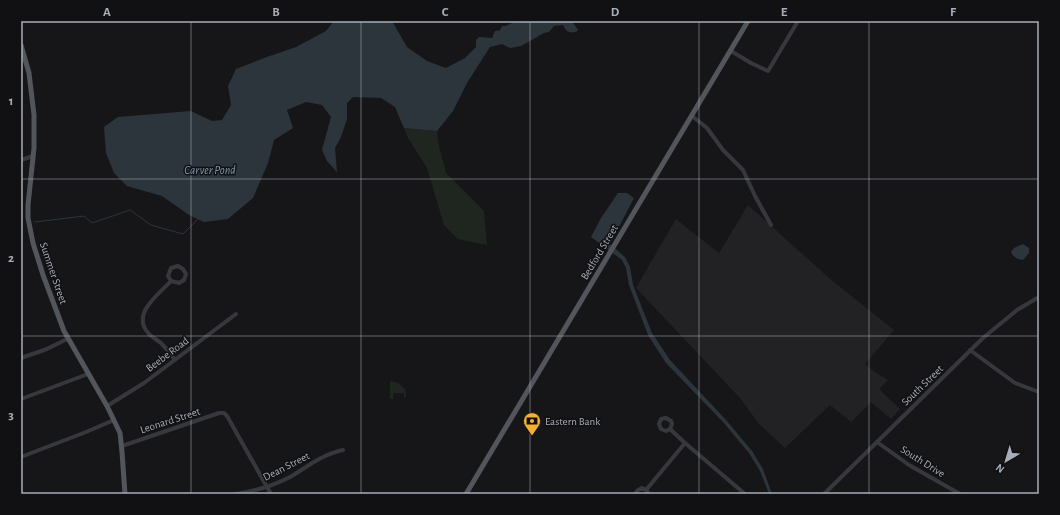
<svg xmlns="http://www.w3.org/2000/svg" width="1060" height="515" font-family="'Alegreya Sans',sans-serif">
	<rect width="100%" height="100%" fill="#161618"/>
	<polygon fill="#222225" points="748,205 829,278 894,330 865,364 875,372 888,380 879,389 900,409 891,419 871,402 851,422 830,405 785,448 759,424 740,398 636,288 676,219 719,253"/>
	<g fill="#1e261f">
		<polygon points="404,128 437,131 438,142 446,173 484,211 487,245 458,239 444,225 427,168 408,138"/>
		<polygon points="390,381 398,383 405,389 406,397 404,397 404,393 394,393 393,397 393,399 390,399"/>
	</g>
	<g fill="#2c353c">
		<path d="M334 21H392L407 47 427 61 446 68 465 58 476 47V40L479 37 492 38 495 31 500 30 502 26H506L516 21H572L578 30 576 32C568 33 567 32 563 25L554 26 549 32 544 33 521 46 510 48 502 44 490 47 467 83 453 111 437 131 404 128 395 107 381 98 353 97 347 103V119L341 137 335 148 337 172 327 161 322 150 331 117 322 105 306 102 287 110 293 128 274 140 268 163 253 198 228 219 204 222 189 215 162 196 127 186 114 173 106 153 104 127 118 117 191 111 212 121 222 120 231 105 228 86 236 69 264 58 296 47 326 31Z"/>
		<polygon points="618,193 627,193 634,198 610,244 625,257 630,267 633,285 652,333 670,360 726,420 752,451 763,469 772,494 769,494 760,471 749,453 723,422 666,363 648,335 629,285 626,268 622,260 591,237 601,218"/>
		<path d="M1023 244 1029 248V253L1023 260C1018 260 1012 256 1011 252L1014 248Z"/>
	</g>
	<g fill="none" stroke-linecap="round" stroke-linejoin="round">
		<polyline stroke="#2c353c" stroke-width="1" points="35,222 84,216 92,223 130,210 151,225 183,234 198,219"/>
		<g stroke="#37383d" stroke-width="4">
			<polyline points="731,51 751,63 768,71 798,21"/>
			<polyline points="692,116 707,128 723,150 743,170 755,196 771,225"/>
			<polyline points="21,160 33,156"/>
			<path d="M171 281 168 276 171 268 178 266 183 269 186 274 184 280 179 283 171 281C159 294 130 314 149 334 152 337 157 340 161 343 166 348 171 354 175 360"/>
			<polyline points="970,350 1015,383 1039,392"/>
			<polyline points="21,358 47,349 67,339"/>
			<polyline points="21,399 88,374"/>
			<polyline points="107,406 144,383 236,314"/>
			<polyline points="670,429 672,424 671,421 666,418 661,419 659,424 661,429 666,431 670,429 685,443"/>
			<polyline points="877,442 909,465 960,494"/>
			<polyline points="122,446 219,413 224,413 227,416 271,494"/>
			<polyline points="21,457 86,432 114,420"/>
			<polyline points="646,490 685,443 745,494"/>
			<path d="M236 494C255 491 273 486 290 477 307 467 323 454 343 450"/>
			<polyline points="635,494 638,490 642,488 646,490 649,494"/>
			<polyline points="824,494 983,338 1017,310 1039,297"/>
		</g>
		<g stroke="#53555c" stroke-width="5">
			<polyline points="21,45 29,73 34,115 34,148 28,205 28,218 33,243 43,275 64,331 107,406 120,433 122,452 125,494"/>
			<polyline points="466,494 748,21"/>
		</g>
	</g>
	<path fill="none" stroke="#a8adb8" stroke-width="1" stroke-opacity="0.55" d="M191 21V494M361 21V494M530 21V494M699 21V494M869 21V494M21 179H1039M21 336H1039"/>
	<defs>
		<g id="bank-pin" transform="scale(0.9)"><path d="M0 17L-7.5 6A9.5 9.5 0 1 1 7.5 6Z" fill="#f2b134" stroke="#111113"/><path d="M-6-4H6V4H-6ZM0-2.3a2.3 2.3 0 1 0 0 4.6a2.3 2.3 0 1 0 0-4.6Z" fill="#111"/></g>
	</defs>
	<g fill-rule="evenodd">
		<use href="#bank-pin" x="532" y="421"/>
	</g>
	<g text-anchor="middle" stroke-width="3" stroke-linejoin="round" paint-order="stroke">
		<g font-size="11" fill="#a8adb8" stroke="#111113">
			<text transform="translate(599 252) rotate(-59)" y="4">Bedford Street</text>
			<text transform="translate(54 273) rotate(71)" y="4">Summer Street</text>
			<text transform="translate(167 354) rotate(-37)" y="4">Beebe Road</text>
			<text transform="translate(922 385) rotate(-44)" y="4">South Street</text>
			<text transform="translate(170 420) rotate(-18)" y="4">Leonard Street</text>
			<text transform="translate(923 461) rotate(32)" y="4">South Drive</text>
			<text transform="translate(286 466) rotate(-27)" y="4">Dean Street</text>
		</g>
		<g font-size="11" fill="#a8adb8" stroke="#111113" text-anchor="start">
			<text x="545" y="425">Eastern Bank</text>
		</g>
		<g font-size="12" font-style="italic" fill="#7f9bb3" stroke="#111113">
			<text x="210" y="174">Carver Pond</text>
		</g>
	</g>
	<rect width="1060" height="515" fill="none" stroke="#111113" stroke-width="44"/>
	<g transform="translate(1006 461) rotate(218)" stroke="#111113" stroke-width="3" paint-order="stroke">
	<path d="M0-3L7 15L0 10L-7 15Z" fill="#a8adb8"/>
	<text y="-6" font-size="11" font-weight="bold" text-anchor="middle" fill="#a8adb8">N</text>
	</g>
	<rect x="22" y="22" width="1016" height="471" fill="none" stroke="#a8adb8" stroke-width="1.5"/>
	<g font-size="13" text-anchor="middle" font-weight="bold" fill="#a8adb8">
		<text x="107" y="16">A</text>
		<text x="276" y="16">B</text>
		<text x="445" y="16">C</text>
		<text x="615" y="16">D</text>
		<text x="784" y="16">E</text>
		<text x="953" y="16">F</text>
		<text x="11" y="105">1</text>
		<text x="11" y="262">2</text>
		<text x="11" y="419">3</text>
	</g>
</svg>
